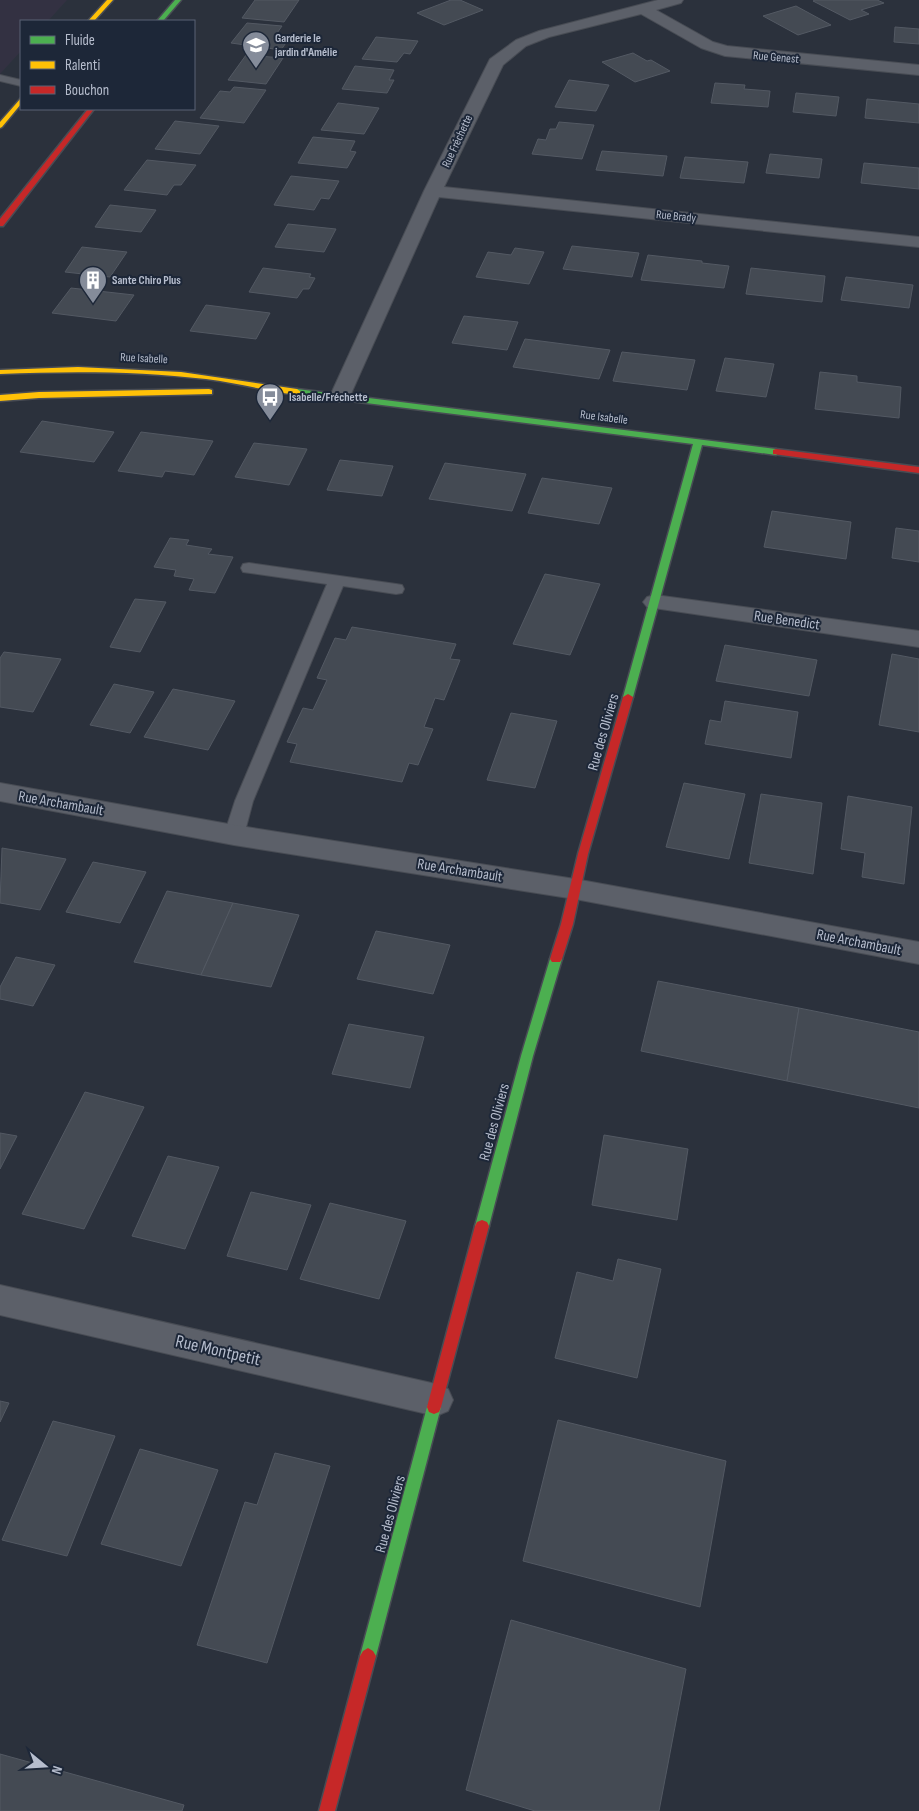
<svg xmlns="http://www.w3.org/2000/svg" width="919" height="1811" font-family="'Sofia Sans Condensed',sans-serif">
	<rect width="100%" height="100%" fill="#2b313c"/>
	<polygon fill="#333142" points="0,0 67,0 48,21 21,21 21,51 0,74"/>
	<g fill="#444a53" stroke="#535963">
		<polygon points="255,0 299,0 284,22 242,18"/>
		<polygon points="451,0 460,0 483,10 444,25 417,13"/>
		<polygon points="815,0 877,0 884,3 861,10 869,14 850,20 813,1"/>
		<polygon points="796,6 831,25 798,35 763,16"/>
		<polygon points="247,23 282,26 275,36 290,37 281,50 231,43"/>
		<polygon points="895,27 919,29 919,44 894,42"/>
		<polygon points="376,37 418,41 410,54 404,53 397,62 362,59"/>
		<polygon points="633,53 647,61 651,60 670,71 635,82 602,62"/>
		<polygon points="246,55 283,58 266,84 228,80"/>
		<polygon points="355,66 394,70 389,80 394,80 387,93 342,89"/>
		<polygon points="569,80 609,85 596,111 555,107"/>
		<polygon points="715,83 745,85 744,89 770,91 768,107 711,103"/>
		<polygon points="234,87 266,90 244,123 200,118 220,91 230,92"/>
		<polygon points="796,93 839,97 836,116 793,112"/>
		<polygon points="867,99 919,104 919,123 865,118"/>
		<polygon points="338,103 379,108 364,134 321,130"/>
		<polygon points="175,121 219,126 200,154 155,149"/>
		<polygon points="559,122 594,125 582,159 532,154 538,139 546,140 550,129 556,129"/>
		<polygon points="313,137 355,141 350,151 356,152 347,168 298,163"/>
		<polygon points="602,151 667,156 663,176 596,170"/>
		<polygon points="770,154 822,159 819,178 766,173"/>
		<polygon points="685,157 748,162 744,183 680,178"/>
		<polygon points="147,160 196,165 181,185 174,185 167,195 124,190"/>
		<polygon points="864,163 919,168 919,189 861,183"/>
		<polygon points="291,176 339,181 329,199 321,198 314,210 274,205"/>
		<polygon points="110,205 156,210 141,232 95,227"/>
		<polygon points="288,224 336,229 324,252 275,247"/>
		<polygon points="572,246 639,253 632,277 563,269"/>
		<polygon points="82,247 127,252 110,277 65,272"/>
		<polygon points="515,248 544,252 529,284 476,277 488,252 511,255"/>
		<polygon points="648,255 702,261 702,263 729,266 724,288 641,280"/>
		<polygon points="263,268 311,274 309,277 315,278 309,289 303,289 297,298 249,292"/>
		<polygon points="751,268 825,276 822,302 746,294"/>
		<polygon points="846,277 913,285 909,308 841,300"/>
		<polygon points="71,288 134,295 116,321 52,313"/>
		<polygon points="206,305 270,313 256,339 190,331"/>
		<polygon points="464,316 518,322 507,350 452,343"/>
		<polygon points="525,339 610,350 599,379 513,367"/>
		<polygon points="622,352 695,360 687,390 613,381"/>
		<polygon points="725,358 774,364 766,397 716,391"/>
		<polygon points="820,372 857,376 857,382 901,387 899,418 815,409"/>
		<polygon points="42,421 114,432 94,462 20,452"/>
		<polygon points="141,432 213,441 194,475 165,471 162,477 118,471"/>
		<polygon points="254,443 307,449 289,485 235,477"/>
		<polygon points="340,460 393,466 382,496 327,490"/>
		<polygon points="445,463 526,474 512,511 429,499"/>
		<polygon points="542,478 612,488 599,524 528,513"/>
		<polygon points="772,511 851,522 846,559 764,547"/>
		<polygon points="896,528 919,531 919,562 892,558"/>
		<polygon points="170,538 189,540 186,545 212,549 208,554 233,557 215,593 189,590 194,579 174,576 176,570 154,567"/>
		<polygon points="545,574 600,584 570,655 513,644"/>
		<polygon points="135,599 166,602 140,652 110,647"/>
		<polygon points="352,627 456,644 450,659 460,660 444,700 435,698 424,727 433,729 418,765 409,763 402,782 290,762 297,744 287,742 303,708 313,710 327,680 317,678 335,638 346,640"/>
		<polygon points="725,645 817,660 809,696 716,681"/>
		<polygon points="4,652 61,659 33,712 0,707 0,658"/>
		<polygon points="892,654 919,659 919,732 879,725"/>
		<polygon points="114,684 154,692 130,733 90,725"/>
		<polygon points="173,689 235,701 208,750 144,737"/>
		<polygon points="725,701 798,712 791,758 705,744 710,720 721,722"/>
		<polygon points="511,713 557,721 535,788 487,780"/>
		<polygon points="684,783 745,794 729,859 666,847"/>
		<polygon points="761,794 822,803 813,874 749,863"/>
		<polygon points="848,796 912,807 904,884 862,877 865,853 841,849"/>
		<polygon points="2,848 66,859 40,910 0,903"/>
		<polygon points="93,862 146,872 120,923 66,912"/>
		<polygon points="167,891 233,903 201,975 134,962"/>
		<polygon points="233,903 299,915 271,987 201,975"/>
		<polygon points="376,931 450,945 433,994 357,979"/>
		<polygon points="16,957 55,965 33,1006 0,999 0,987"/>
		<polygon points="658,981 799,1008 787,1081 641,1051"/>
		<polygon points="799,1008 919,1032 919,1108 787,1081"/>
		<polygon points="349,1024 424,1037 410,1088 332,1074"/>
		<polygon points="85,1092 144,1107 84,1229 22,1214"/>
		<polygon points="0,1133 17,1136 0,1169"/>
		<polygon points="604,1135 688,1149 677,1220 592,1205"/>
		<polygon points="168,1156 219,1167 185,1249 132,1236"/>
		<polygon points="251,1192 311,1205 287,1270 227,1256"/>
		<polygon points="330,1203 406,1221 379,1299 300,1279"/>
		<polygon points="618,1259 661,1269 637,1378 555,1358 577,1272 613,1281"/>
		<polygon points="0,1401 9,1403 0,1422"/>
		<polygon points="558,1420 726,1461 700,1607 523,1561"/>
		<polygon points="53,1421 115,1436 67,1556 2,1540"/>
		<polygon points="140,1449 218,1470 181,1566 101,1544"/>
		<polygon points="275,1453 330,1466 267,1663 197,1645 245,1502 257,1505"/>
		<polygon points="511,1620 686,1669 659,1811 535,1811 466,1790"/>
		<polygon points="0,1754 184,1805 182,1811 0,1811"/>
	</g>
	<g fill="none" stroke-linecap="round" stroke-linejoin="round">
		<g stroke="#484c54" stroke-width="2">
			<g id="lane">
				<polygon points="0,75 21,80 21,86 0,81"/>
				<polygon points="249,563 396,584 402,585 404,589 402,593 396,594 343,586 253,801 244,835 241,840 234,842 227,840 224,835 235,801 327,584 243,572 241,568 243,564"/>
			</g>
		</g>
		<g stroke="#484c54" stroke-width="2">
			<g id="street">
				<polygon points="658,0 683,0 681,3 656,10 713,42 727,46 919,65 919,75 725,56 701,48 641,14 549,37 526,46 503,65 444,187 919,237 919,247 439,197 350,396 347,400 340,402 333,400 330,396 424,191 490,59 516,40 539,31"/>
				<polygon points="655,595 919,631 919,647 647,607 643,602 647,597"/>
				<polygon points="0,783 234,825 575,879 919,942 919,964 575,899 234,845 0,801"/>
				<polygon points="0,1285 436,1384 448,1389 453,1400 448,1411 436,1416 0,1315"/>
			</g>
		</g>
		<g stroke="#484c54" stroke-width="3">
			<g id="fast">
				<polygon points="175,0 181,0 163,21 157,21"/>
				<polygon points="297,389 776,449 780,452 776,455 702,445 633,697 628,700 623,697 693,444 294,394 294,390"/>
				<polygon points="556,955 560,956 562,959 533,1056 489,1226 487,1230 482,1232 477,1230 475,1226 521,1056 550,959 552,956"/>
				<polygon points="434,1400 439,1402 441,1407 376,1656 373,1661 368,1664 363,1661 360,1656 427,1407 429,1402"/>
			</g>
		</g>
		<g stroke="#484c54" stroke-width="3">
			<g id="slow">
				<polygon points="107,0 113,0 94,21 88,21"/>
				<polygon points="21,98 21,104 2,127 0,128 0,122"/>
				<path d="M78 367 181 372 297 389 301 392 297 395C267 391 237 383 206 379 138 371 69 371 0 374V370Z"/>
				<polygon points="209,389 212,390 212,394 39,398 0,401 0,395 39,392"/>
			</g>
		</g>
		<g stroke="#484c54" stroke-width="3">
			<g id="jam">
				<polygon points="88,109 94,109 3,226 0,226 0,219"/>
				<polygon points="776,449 919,467 919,473 773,454 773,450"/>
				<polygon points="628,694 633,697 588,854 573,924 562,959 560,962 552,962 550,959 561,924 578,854 623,697"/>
				<polygon points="482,1220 487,1222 489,1226 441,1407 439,1412 434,1414 429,1412 427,1407 475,1226 477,1222"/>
				<polygon points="368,1648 373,1651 376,1656 335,1811 319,1811 360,1656 363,1651"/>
			</g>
		</g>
		<use href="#lane" fill="#5c6069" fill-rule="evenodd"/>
		<use href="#street" fill="#5c6069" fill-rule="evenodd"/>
		<use href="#fast" fill="#4caf50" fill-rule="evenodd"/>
		<use href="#slow" fill="#ffc107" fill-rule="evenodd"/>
		<use href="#jam" fill="#c62828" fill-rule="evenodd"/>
	</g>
	<defs>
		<g id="school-pin" transform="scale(1.4375)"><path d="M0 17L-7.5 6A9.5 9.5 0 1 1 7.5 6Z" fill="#858c9a" stroke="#1d2738"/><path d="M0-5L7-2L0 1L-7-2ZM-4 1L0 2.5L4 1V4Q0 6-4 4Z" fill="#fff"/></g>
		<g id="building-pin" transform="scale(1.4375)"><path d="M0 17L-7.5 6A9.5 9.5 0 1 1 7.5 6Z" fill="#858c9a" stroke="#1d2738"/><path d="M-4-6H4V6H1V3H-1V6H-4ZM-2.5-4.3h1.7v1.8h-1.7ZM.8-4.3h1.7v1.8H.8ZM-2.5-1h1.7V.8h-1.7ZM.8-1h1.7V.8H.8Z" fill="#fff"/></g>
		<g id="bus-pin" transform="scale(1.4375)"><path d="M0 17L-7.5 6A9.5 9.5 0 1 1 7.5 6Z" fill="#858c9a" stroke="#1d2738"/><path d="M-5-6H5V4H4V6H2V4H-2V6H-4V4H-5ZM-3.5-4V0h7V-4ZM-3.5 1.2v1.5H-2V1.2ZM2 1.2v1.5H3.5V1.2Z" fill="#fff"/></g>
	</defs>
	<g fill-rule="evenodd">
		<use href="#school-pin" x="256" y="45"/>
		<use href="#building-pin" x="93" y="280"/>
		<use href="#bus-pin" x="270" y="397"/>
	</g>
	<g text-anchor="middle" stroke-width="4" stroke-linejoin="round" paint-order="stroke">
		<g font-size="12" font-weight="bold" fill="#b6bdcd" stroke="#1d2738" text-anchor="start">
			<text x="275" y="42">Garderie le<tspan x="275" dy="14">jardin d'Amélie</tspan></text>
			<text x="112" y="284">Sante Chiro Plus</text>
			<text x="289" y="401">Isabelle/Fréchette</text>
		</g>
		<g font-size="12" fill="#b6bdcd" stroke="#1d2738">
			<text transform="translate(776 57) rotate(5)" y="4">Rue Genest</text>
			<text transform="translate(457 141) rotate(-65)" y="4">Rue Fréchette</text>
			<text transform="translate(676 216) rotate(6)" y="4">Rue Brady</text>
			<text transform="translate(144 358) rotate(3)" y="4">Rue Isabelle</text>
			<text transform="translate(604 417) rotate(7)" y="4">Rue Isabelle</text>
		</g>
		<g font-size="15" fill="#b6bdcd" stroke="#1d2738">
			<text transform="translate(787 620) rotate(8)" y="5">Rue Benedict</text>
			<text transform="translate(603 732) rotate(-74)" y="5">Rue des Oliviers</text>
			<text transform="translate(61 803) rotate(10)" y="5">Rue Archambault</text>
			<text transform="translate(460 870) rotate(9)" y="5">Rue Archambault</text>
			<text transform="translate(859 942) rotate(11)" y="5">Rue Archambault</text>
			<text transform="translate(494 1122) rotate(-75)" y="5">Rue des Oliviers</text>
			<text transform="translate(390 1514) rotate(-75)" y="5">Rue des Oliviers</text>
		</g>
		<g font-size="18" fill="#b6bdcd" stroke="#1d2738">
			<text transform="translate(218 1350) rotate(13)" y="6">Rue Montpetit</text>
		</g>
	</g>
	<rect x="20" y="20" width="175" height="90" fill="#1d2738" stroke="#5a6374"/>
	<rect x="30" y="36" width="25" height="8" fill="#4caf50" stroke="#5a6374"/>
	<text x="65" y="45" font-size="15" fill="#b6bdcd">Fluide</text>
	<rect x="30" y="61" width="25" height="8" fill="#ffc107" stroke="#5a6374"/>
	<text x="65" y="70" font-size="15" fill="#b6bdcd">Ralenti</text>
	<rect x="30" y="86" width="25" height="8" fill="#c62828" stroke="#5a6374"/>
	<text x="65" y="95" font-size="15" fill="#b6bdcd">Bouchon</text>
	<g transform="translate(45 1766) rotate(108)" stroke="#1d2738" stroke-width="4" paint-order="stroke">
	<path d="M0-4L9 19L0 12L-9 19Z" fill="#b6bdcd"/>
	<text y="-8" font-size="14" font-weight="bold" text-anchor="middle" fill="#b6bdcd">N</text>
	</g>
</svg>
